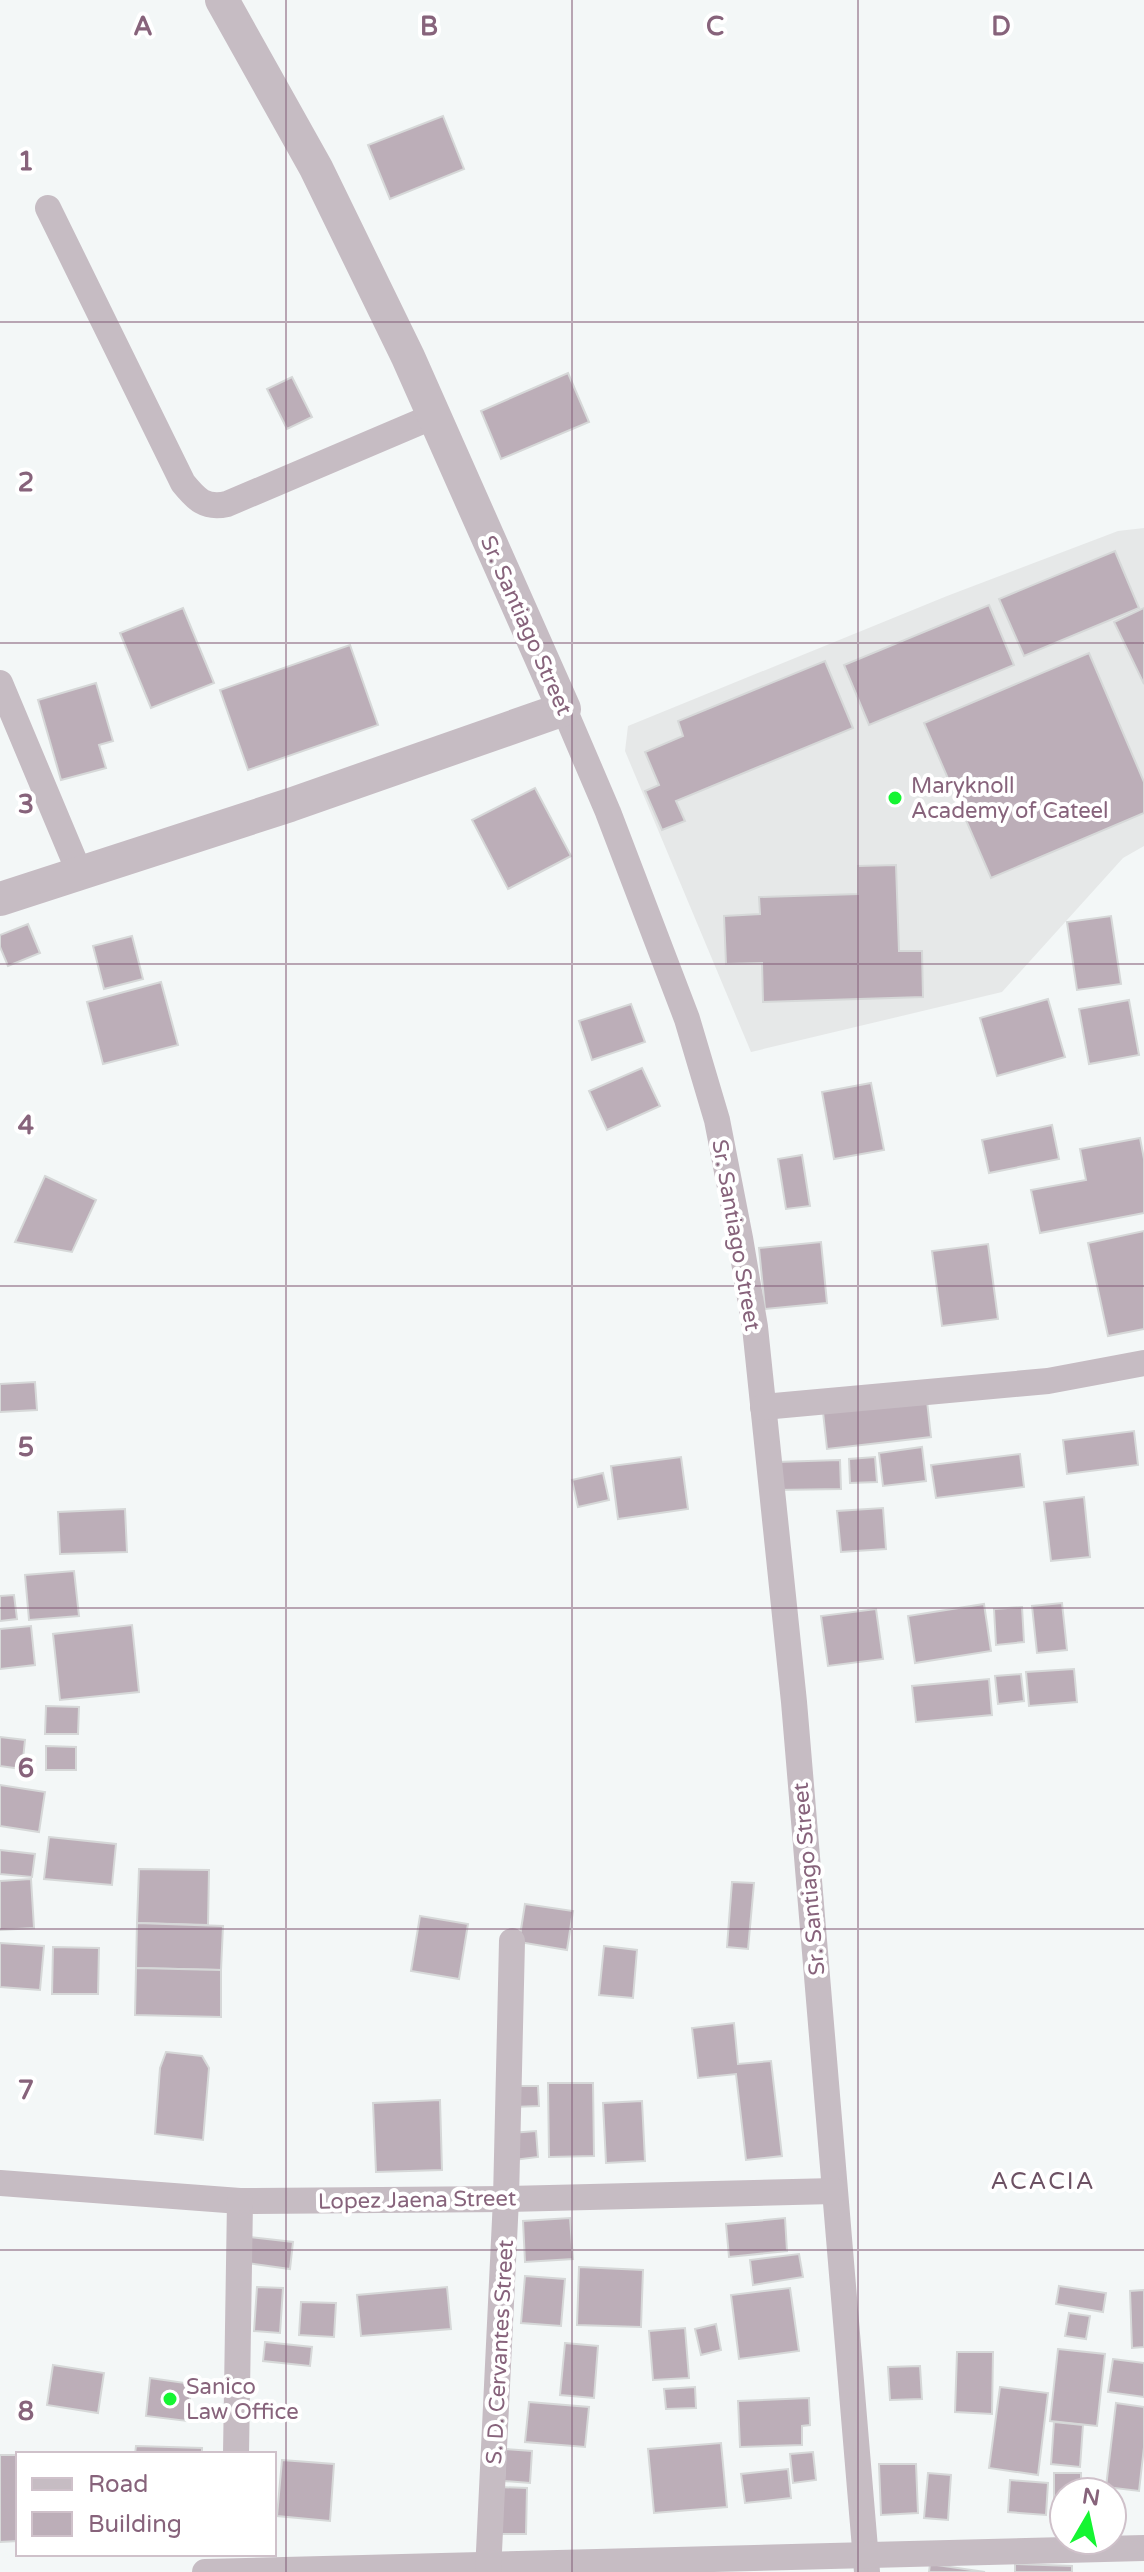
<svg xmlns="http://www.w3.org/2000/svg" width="1144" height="2572" font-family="'Varela Round',sans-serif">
	<rect width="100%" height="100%" fill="#f3f7f7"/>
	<polygon fill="#e6e8e8" points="1144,528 1144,846 1123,858 1002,992 751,1052 625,751 628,726 947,596 1118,531"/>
	<g fill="#bcaeb8" stroke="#d6d8d8" stroke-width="2">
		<polygon points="443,116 464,169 390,199 368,145"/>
		<polygon points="568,373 589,422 501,459 481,411"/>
		<polygon points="292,377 312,417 287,429 267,389"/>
		<polygon points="1115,551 1139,608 1024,656 999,599"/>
		<polygon points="989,605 1014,665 869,725 844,665"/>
		<polygon points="183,608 214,683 151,708 120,633"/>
		<polygon points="1144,608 1144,684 1114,622"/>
		<polygon points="350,645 378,725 248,770 220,690"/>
		<polygon points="1089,653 1144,782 1144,813 991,878 924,723"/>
		<polygon points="825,661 853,728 676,801 685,821 662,830 645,791 659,785 645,752 683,736 678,721"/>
		<polygon points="96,683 113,741 99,745 106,768 61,780 38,700"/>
		<polygon points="535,788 571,856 508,889 472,820"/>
		<polygon points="896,865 899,951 922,951 923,997 763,1002 762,963 726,964 724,916 760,914 759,897 858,894 858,866"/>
		<polygon points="1111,916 1121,984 1077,990 1067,922"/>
		<polygon points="28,924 40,953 8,966 0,947 0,935"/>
		<polygon points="132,936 143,979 104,989 93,946"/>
		<polygon points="161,982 178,1045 103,1064 87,1002"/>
		<polygon points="1048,999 1065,1057 997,1076 980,1018"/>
		<polygon points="1129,1000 1139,1055 1089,1064 1079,1009"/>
		<polygon points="631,1004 645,1042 592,1060 579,1021"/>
		<polygon points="642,1068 660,1106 607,1130 589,1091"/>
		<polygon points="871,1083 884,1150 834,1159 822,1092"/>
		<polygon points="1052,1125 1059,1159 989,1173 982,1140"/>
		<polygon points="1140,1138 1144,1159 1144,1213 1040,1233 1031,1190 1086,1180 1080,1149"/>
		<polygon points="802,1155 810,1206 786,1209 778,1159"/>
		<polygon points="45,1176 96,1200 72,1252 15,1242"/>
		<polygon points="1144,1231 1144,1329 1108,1336 1088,1243"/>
		<polygon points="821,1242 827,1303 765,1309 759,1248"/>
		<polygon points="988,1244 998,1319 942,1326 932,1251"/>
		<polygon points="35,1382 37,1410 0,1412 0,1384"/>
		<polygon points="927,1401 931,1437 827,1449 823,1412"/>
		<polygon points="1134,1431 1138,1465 1067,1474 1063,1440"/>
		<polygon points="922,1447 926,1481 883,1486 879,1453"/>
		<polygon points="1020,1454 1024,1487 936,1498 931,1465"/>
		<polygon points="681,1457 688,1509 618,1519 611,1466"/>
		<polygon points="875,1457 877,1482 850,1483 849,1459"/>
		<polygon points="840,1460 841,1489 776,1490 776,1462"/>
		<polygon points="603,1473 609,1500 578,1507 572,1480"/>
		<polygon points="1084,1497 1090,1557 1051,1561 1044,1502"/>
		<polygon points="883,1508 886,1549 841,1552 837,1511"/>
		<polygon points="125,1509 127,1552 60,1554 58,1512"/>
		<polygon points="74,1571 79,1616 29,1620 25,1575"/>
		<polygon points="14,1595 17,1619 0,1621 0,1596"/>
		<polygon points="1062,1603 1067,1650 1037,1653 1032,1606"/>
		<polygon points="984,1604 991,1651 915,1663 908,1616"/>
		<polygon points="1022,1607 1024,1642 996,1645 994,1609"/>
		<polygon points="876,1609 883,1659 828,1666 821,1616"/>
		<polygon points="132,1625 139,1692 60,1700 53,1634"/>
		<polygon points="31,1626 35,1665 0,1669 0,1629"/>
		<polygon points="1074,1669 1077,1702 1029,1706 1026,1672"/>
		<polygon points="1021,1674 1024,1701 998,1704 995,1676"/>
		<polygon points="989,1679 992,1715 916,1722 912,1686"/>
		<polygon points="46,1706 79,1707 78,1734 45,1734"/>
		<polygon points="0,1737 25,1740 22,1769 0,1766"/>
		<polygon points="46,1746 76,1747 76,1770 46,1770"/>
		<polygon points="0,1785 45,1792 39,1832 0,1826"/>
		<polygon points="49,1837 116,1844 112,1885 44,1879"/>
		<polygon points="0,1850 35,1854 32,1877 0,1874"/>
		<polygon points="139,1869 209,1870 208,1925 137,1923"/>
		<polygon points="31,1879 34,1928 0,1930 0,1881"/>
		<polygon points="732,1882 754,1883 748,1949 727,1947"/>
		<polygon points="525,1904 573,1911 567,1950 519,1942"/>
		<polygon points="420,1916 468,1924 459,1979 411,1971"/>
		<polygon points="137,1923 223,1926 221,1970 136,1968"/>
		<polygon points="0,1943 44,1946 40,1990 0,1987"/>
		<polygon points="604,1946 637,1950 633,1998 599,1995"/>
		<polygon points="53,1947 99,1948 98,1994 52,1994"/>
		<polygon points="136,1968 221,1970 221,2017 135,2015"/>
		<polygon points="734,2023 738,2064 771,2061 782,2156 746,2160 736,2074 698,2078 692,2028"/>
		<polygon points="166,2052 202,2056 209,2068 203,2140 155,2134 160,2068"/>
		<polygon points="548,2083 593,2083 594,2156 549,2157"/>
		<polygon points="512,2086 538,2086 539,2106 513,2107"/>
		<polygon points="440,2100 442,2170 376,2172 373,2103"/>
		<polygon points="642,2101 645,2161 606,2163 603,2103"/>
		<polygon points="536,2131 538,2157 514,2160 511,2133"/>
		<polygon points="570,2218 573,2259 525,2262 523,2221"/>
		<polygon points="785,2218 787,2251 729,2257 726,2224"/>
		<polygon points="250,2237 293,2242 290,2269 247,2263"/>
		<polygon points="799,2254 803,2277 753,2285 750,2260"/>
		<polygon points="579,2267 643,2270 641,2327 577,2325"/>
		<polygon points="525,2276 565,2279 561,2326 521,2323"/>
		<polygon points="1059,2286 1106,2293 1103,2312 1056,2304"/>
		<polygon points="257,2287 283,2288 280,2333 254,2331"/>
		<polygon points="447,2287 451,2329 361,2336 357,2295"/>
		<polygon points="790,2288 799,2351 739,2359 731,2295"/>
		<polygon points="1144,2290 1144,2347 1132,2348 1130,2291"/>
		<polygon points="301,2302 336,2303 334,2337 299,2335"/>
		<polygon points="1069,2313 1090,2316 1086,2339 1065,2336"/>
		<polygon points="716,2324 721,2350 701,2355 695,2329"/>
		<polygon points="685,2328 689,2378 653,2380 649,2331"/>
		<polygon points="265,2342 312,2347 310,2366 263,2361"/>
		<polygon points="565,2343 598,2346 594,2398 560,2395"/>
		<polygon points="1058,2349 1105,2354 1097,2426 1050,2421"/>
		<polygon points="957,2352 993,2352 992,2414 955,2412"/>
		<polygon points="1113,2359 1144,2363 1144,2397 1108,2392"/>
		<polygon points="53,2365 104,2373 98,2413 47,2405"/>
		<polygon points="920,2366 922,2399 890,2400 888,2367"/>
		<polygon points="150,2378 192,2384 187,2421 146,2416"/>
		<polygon points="695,2387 696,2408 666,2409 664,2389"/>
		<polygon points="1000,2387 1048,2393 1038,2475 989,2468"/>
		<polygon points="809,2398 810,2425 802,2426 802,2445 740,2447 738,2401"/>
		<polygon points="529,2402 589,2407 585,2447 525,2442"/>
		<polygon points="1116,2403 1144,2407 1144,2447 1139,2491 1106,2487"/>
		<polygon points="1054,2422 1083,2425 1080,2467 1051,2464"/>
		<polygon points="721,2443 727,2507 654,2513 648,2449"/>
		<polygon points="136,2446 202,2448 202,2454 135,2454"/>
		<polygon points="506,2449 532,2451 530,2483 504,2481"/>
		<polygon points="813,2452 816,2480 793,2483 790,2454"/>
		<polygon points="0,2455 17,2455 18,2541 0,2542"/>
		<polygon points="282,2460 334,2464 330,2521 277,2516"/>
		<polygon points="879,2464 916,2464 918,2513 881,2515"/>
		<polygon points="788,2469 791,2498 745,2503 741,2474"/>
		<polygon points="928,2473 951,2475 948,2520 924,2518"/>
		<polygon points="1054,2473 1081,2473 1081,2492 1064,2492 1064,2509 1054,2509"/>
		<polygon points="1010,2480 1048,2483 1046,2515 1008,2512"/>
		<polygon points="499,2487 527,2488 526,2534 497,2534"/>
		<polygon points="930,2564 985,2572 929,2572"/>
		<polygon points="1015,2564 1072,2566 1072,2572 1015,2572"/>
	</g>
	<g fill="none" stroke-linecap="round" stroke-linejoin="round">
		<g stroke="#c6bcc3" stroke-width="26">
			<path d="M48 208 183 483C196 499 205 509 227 504L434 416"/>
			<polyline points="0,683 80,874"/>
			<polyline points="564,709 608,812 687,1019 717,1120 740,1238 755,1327 794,1702 867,2572"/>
			<polyline points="763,1407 1048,1381 1144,1363"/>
			<polyline points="0,2183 240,2201 506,2199 834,2191"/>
			<polyline points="236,2454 240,2201"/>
			<polyline points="205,2572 1144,2548"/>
			<polyline points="488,2572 506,2199 512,1941"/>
		</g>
		<polyline stroke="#c6bcc3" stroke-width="34" points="0,899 290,805 564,709 408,357 316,168 222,0"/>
	</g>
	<path fill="none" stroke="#87637b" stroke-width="2" stroke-opacity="0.55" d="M286 0V2572M572 0V2572M858 0V2572M0 322H1144M0 643H1144M0 964H1144M0 1286H1144M0 1608H1144M0 1929H1144M0 2250H1144"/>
	<g fill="#15f532" stroke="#fff" stroke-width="3">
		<circle cx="895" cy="798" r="8"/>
		<circle cx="170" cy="2399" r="8"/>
	</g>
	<g text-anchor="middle" stroke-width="8" stroke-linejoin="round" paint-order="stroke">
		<g font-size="22" fill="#87637b" stroke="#fff">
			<text transform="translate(527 625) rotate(66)" y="8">Sr. Santiago Street</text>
			<text transform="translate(737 1235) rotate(80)" y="8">Sr. Santiago Street</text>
			<text transform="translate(808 1879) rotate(-95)" y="8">Sr. Santiago Street</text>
			<text transform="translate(417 2199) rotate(-1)" y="8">Lopez Jaena Street</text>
			<text transform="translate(499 2352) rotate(-87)" y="8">S. D. Cervantes Street</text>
		</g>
		<g font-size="22" fill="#87637b" stroke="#fff" text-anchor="start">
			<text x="911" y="793">Maryknoll<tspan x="911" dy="25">Academy of Cateel</tspan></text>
			<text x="186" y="2394">Sanico<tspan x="186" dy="25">Law Office</tspan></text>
		</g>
		<g font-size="24" letter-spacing="2" fill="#6c5163" stroke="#fff">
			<text x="1043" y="2189">ACACIA</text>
		</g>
	</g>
	<g font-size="26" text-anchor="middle" font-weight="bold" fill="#87637b" stroke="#fff" stroke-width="8" stroke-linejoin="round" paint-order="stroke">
		<text x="143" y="35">A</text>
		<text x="429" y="35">B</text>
		<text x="715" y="35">C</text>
		<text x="1001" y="35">D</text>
		<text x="26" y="170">1</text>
		<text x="26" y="491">2</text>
		<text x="26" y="813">3</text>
		<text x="26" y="1134">4</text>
		<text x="26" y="1456">5</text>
		<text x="26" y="1777">6</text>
		<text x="26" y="2099">7</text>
		<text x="26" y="2420">8</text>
	</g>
	<rect x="16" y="2452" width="260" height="104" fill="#ffffff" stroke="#cfc1ca" stroke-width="2"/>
	<rect x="32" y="2478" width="40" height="12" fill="#c6bcc3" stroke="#cfc1ca" stroke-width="2"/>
	<text x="88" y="2492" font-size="24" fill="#87637b">Road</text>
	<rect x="32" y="2512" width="40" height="24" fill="#bcaeb8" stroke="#cfc1ca" stroke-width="2"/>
	<text x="88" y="2532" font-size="24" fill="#87637b">Building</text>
	<g transform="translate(1088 2516) rotate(9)"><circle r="38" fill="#ffffff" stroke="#cfc1ca" stroke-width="2"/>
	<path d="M0-6L14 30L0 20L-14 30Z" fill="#15f532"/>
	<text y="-12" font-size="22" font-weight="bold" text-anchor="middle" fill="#87637b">N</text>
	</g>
</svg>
